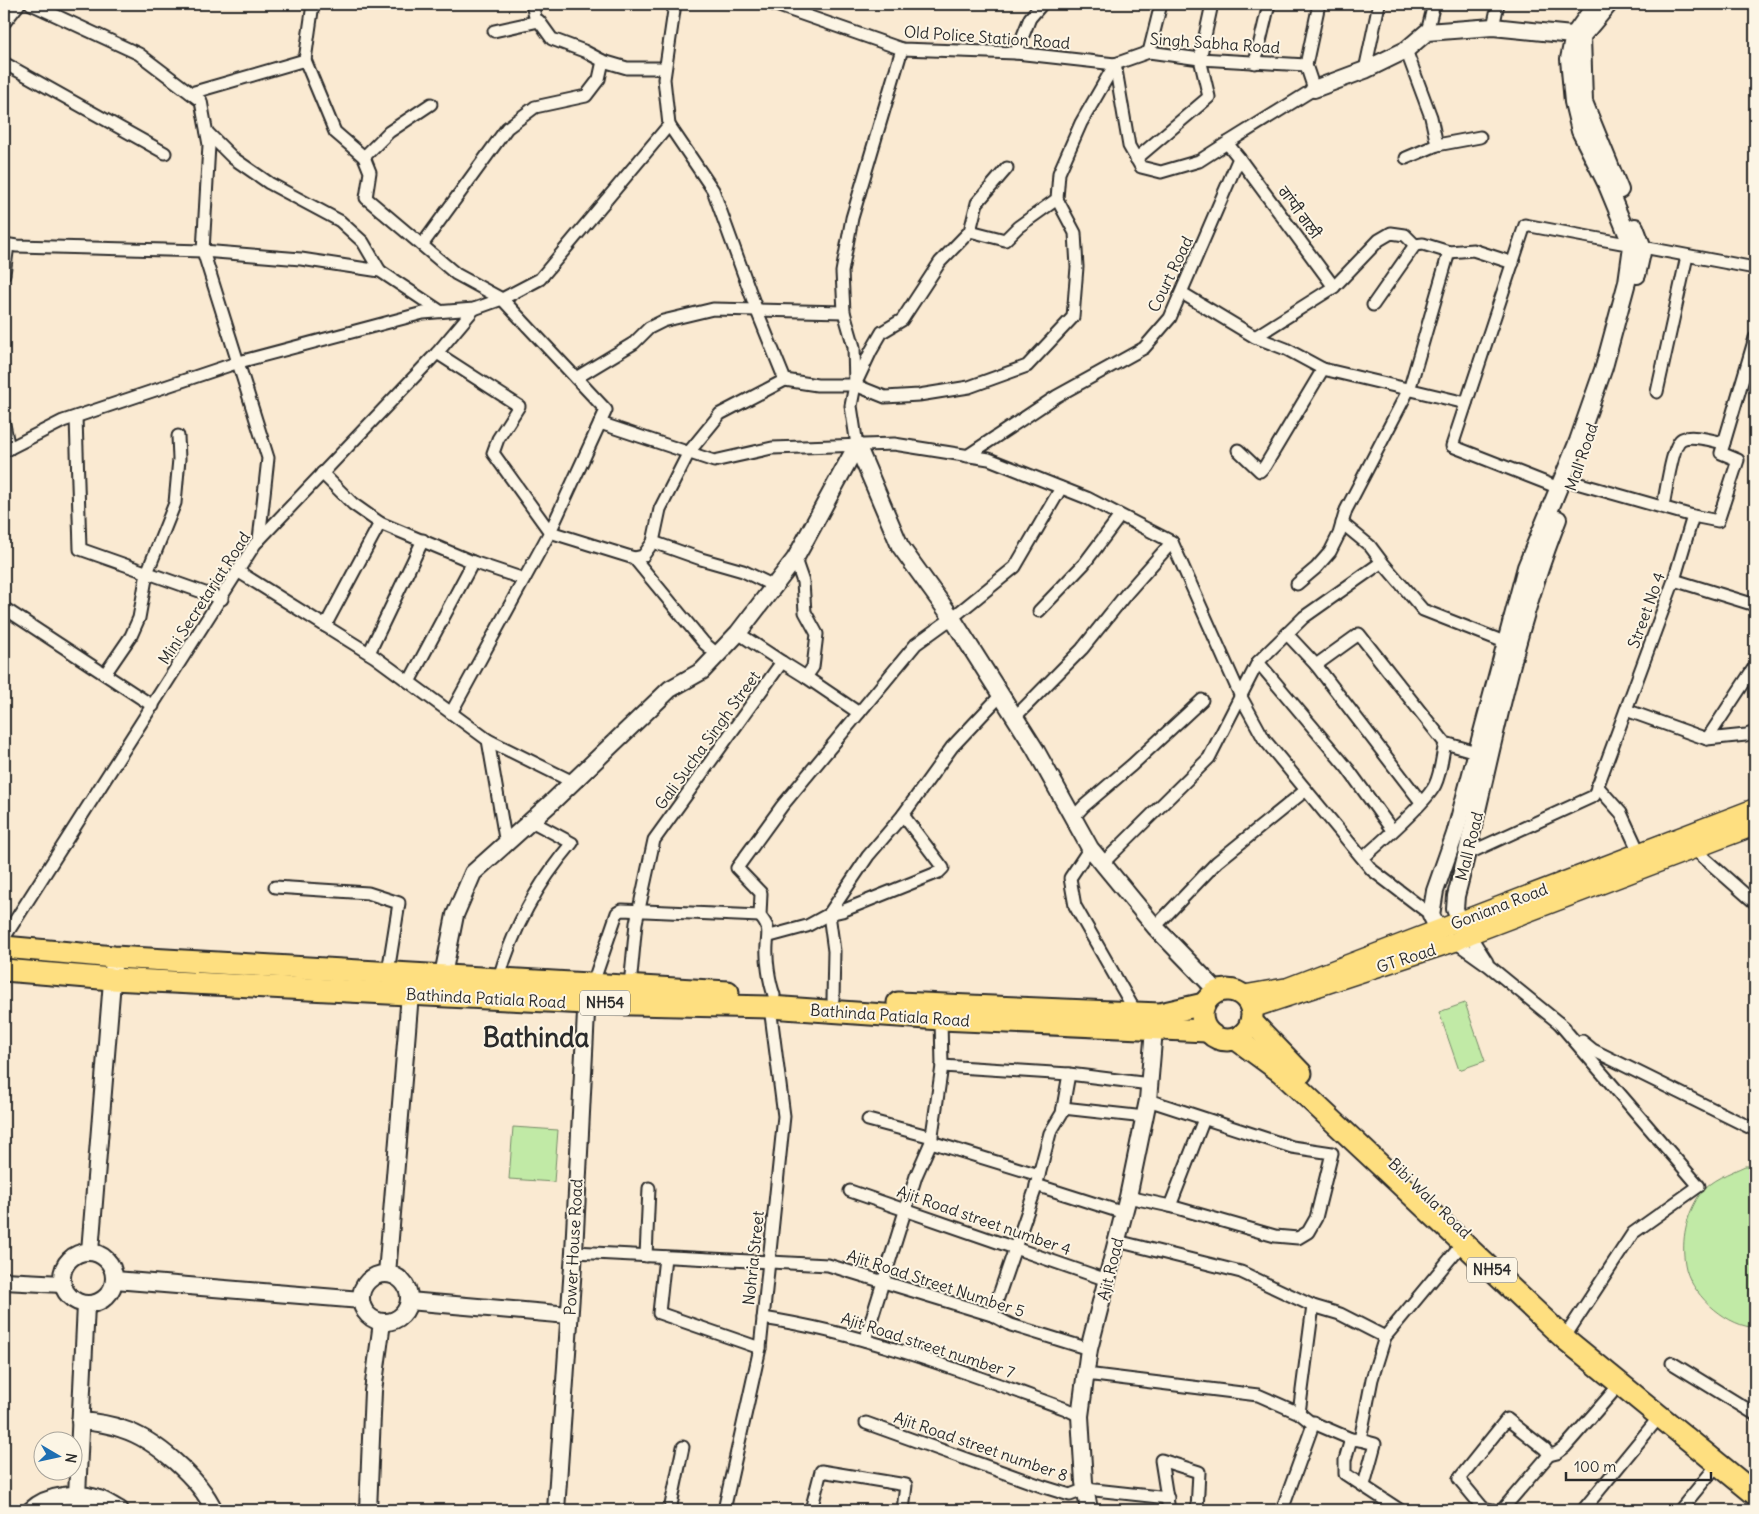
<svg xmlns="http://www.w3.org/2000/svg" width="1759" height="1514" font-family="Delius,'Noto Sans Gurmukhi',sans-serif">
	<rect width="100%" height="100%" fill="#faead2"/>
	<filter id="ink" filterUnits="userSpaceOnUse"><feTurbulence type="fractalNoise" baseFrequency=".02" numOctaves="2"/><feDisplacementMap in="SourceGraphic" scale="10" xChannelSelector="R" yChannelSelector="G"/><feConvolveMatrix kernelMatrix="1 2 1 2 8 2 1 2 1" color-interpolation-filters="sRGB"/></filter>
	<g filter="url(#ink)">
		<g fill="#c1eaa6" stroke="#768a68">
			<polygon points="1465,1003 1485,1061 1459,1070 1439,1012"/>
			<polygon points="513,1127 558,1130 554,1182 509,1179"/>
			<path d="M1745 1166H1755V1340H1751V1327C1724 1324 1689 1292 1685 1264 1681 1240 1686 1215 1700 1194 1709 1180 1730 1173 1745 1166Z"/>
			<polygon points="76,1502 97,1506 105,1510 45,1510 57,1505"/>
		</g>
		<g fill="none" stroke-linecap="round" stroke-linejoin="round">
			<g stroke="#2b2b2b" stroke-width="15">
				<g id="street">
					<polyline points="31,4 139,54 201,101 209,145 203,251 268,458 259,540"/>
					<polyline points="313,4 305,60 335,132 364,157 370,172 366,198 456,274 502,299 606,410 550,532 451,713"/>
					<polyline points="532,4 536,21"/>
					<polyline points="773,4 902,49 1016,53 1115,64 1149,52 1200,59 1306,65"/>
					<polyline points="4,23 19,4"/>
					<polyline points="1493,27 1498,4"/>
					<polyline points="494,31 539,21 552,39 584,51 603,61 627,68 665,68"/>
					<polyline points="1427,32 1434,4"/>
					<polyline points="1406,50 1431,117 1437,145"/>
					<polyline points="1149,52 1161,4"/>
					<polyline points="1016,53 1030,18 1042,4"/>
					<polyline points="4,63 165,153"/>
					<polyline points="1255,63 1269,4"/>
					<polyline points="1115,64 1129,146 1141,167 1161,172 1199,161 1227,143"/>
					<polyline points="1365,70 1379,4"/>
					<polyline points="191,93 305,60"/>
					<polyline points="669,125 713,190 757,311 785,380 817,385 855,385 885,397 919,395 969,387 1027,366 1073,317 1077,267 1075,233 1057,199"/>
					<polyline points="207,132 233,158 269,183 340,221 363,242 380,271"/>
					<polyline points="364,157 389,132 431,104"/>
					<polyline points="1239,158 1334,287"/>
					<polyline points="1406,158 1437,145 1480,137"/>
					<polyline points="1136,159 1209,97 1200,59 1212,4"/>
					<polyline points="970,231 1005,240 1018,227 1057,199 1059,173 1081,123 1115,64"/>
					<polyline points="4,244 17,246 203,251 301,259 380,271 440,311"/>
					<polyline points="422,245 507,128 535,107 586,96 599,79 603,61"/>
					<polyline points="4,274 8,245"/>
					<polyline points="1182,293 1255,337 1286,349 1323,369 1466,403"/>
					<polyline points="1373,305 1415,245 1423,244 1449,252 1473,250 1513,263"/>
					<polyline points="1255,337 1334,287 1379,240 1391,233 1405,235 1415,245"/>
					<polyline points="437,353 519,406 498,439 493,453 550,532 634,558 643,556 653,542 660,509 689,452 720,414 785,380"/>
					<polyline points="576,378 634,343 649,328 663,321 713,309 844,312"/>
					<polyline points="855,385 854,347 844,312 842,272 852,218 902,49"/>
					<polyline points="1657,392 1687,256"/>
					<polyline points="76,417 80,549 222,599"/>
					<polyline points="600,423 714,461 772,448 894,444 989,459 1087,498 1172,542 1241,697 1264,739 1372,870 1431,915"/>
					<polyline points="4,424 9,449"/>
					<polyline points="857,445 851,406 855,385 871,351 882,332 902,320 940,262 970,231 977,203 1007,168"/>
					<polyline points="1238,450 1260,471 1265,466 1323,369"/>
					<polyline points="4,451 63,421 239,362 423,313 474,309 502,299 540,279 669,125 664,79 675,4"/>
					<polyline points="967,456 1057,396 1144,348 1170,318 1239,158 1227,143 1314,89 1306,65 1319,4"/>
					<polyline points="322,473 353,504 380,523 473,562 524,579"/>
					<polyline points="1573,482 1693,516"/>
					<polyline points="1559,488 1452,446 1525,225 1755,268"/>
					<path d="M1663 506C1666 494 1672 444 1682 439 1692 434 1713 441 1724 443"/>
					<polyline points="1342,523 1370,546 1382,562"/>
					<polyline points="653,542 701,559 743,571 774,586"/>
					<polyline points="634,558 704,643 718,655"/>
					<polyline points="239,572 375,657 488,740 506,844"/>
					<polyline points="1674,580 1755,605"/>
					<polyline points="1297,584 1316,568 1330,552 1339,534 1346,510 1410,387 1449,252"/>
					<polyline points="4,608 153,706"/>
					<polyline points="1039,611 1084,564 1120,516"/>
					<polyline points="325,626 380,523"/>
					<polyline points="738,633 782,662"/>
					<polyline points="1287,634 1316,665 1421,802"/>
					<polyline points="369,653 423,540"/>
					<polyline points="1258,662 1348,769 1392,830"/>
					<polyline points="1316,665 1359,634 1445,743 1476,752"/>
					<polyline points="105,674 131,636 139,618 147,573 175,503 179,459 178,436"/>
					<polyline points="806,677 859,713"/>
					<polyline points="409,682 473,562"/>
					<polyline points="1626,710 1707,739 1746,735 1755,732"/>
					<polyline points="1015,717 1082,649 1127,593 1172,542"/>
					<polyline points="1707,739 1755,666"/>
					<polyline points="488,740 573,782"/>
					<polyline points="1597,786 1621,813 1639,852"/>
					<polyline points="1073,818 1084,806 1132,765 1202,700"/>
					<polyline points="1090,848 1070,878 1075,906 1135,1011"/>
					<polyline points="1695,850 1755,903"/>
					<polyline points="1467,854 1594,796 1674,580 1693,516 1718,521 1738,460 1721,453 1755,338"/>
					<path d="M1363 858C1379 844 1426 803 1435 785 1441 773 1442 756 1445 743"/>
					<polyline points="1102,864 1209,758 1258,662 1304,617 1382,562 1423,610 1507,643"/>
					<polyline points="275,887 368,893 399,903 388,972"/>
					<polyline points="1155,927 1217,862 1306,790"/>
					<polyline points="1466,929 1487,962"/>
					<polyline points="770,936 807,926 829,914 842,911 939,872 943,868 903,815"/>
					<polyline points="4,938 255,544 437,353 474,309"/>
					<polyline points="1451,939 1489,966 1565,1028"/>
					<path d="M499 978C513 928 538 883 572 843L531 821"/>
					<polyline points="593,983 617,913 622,910 760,916"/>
					<polyline points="630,986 636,923 654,840 782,662 806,677 813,667 817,634 805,612 803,582 795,559"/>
					<path d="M774 995C769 981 766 960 767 945 768 931 770 928 760 916L761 893 737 868 782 806 916 644 952 618 1015 567 1061 488"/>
					<polyline points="833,999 834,951 829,914 868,856 903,815 952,747 1001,695"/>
					<polyline points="1559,1023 1699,1186 1633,1233 1564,1338"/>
					<polyline points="1582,1041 1593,1050 1755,1130"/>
					<polyline points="942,1066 1069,1074 1150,1084"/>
					<polyline points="1063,1108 1145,1117"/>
					<polyline points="868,1120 932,1137"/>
					<polyline points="931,1142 1039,1175"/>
					<polyline points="1036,1185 1124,1213"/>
					<polyline points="850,1191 1107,1280"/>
					<polyline points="1128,1197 1170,1206 1275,1236 1298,1238 1308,1232 1316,1218 1332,1153 1292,1147 1148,1100"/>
					<polyline points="1170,1206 1204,1119"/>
					<polyline points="1117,1241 1241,1272 1313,1306 1340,1314 1385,1337"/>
					<polyline points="574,1252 828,1265 992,1315 1011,1325 1089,1349"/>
					<polyline points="646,1256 649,1188"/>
					<polyline points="665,1257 659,1313 760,1348"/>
					<polyline points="992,1315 1035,1190 1050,1133 1062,1113 1069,1074"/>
					<path d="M763 1318C868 1334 967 1373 1066 1409L1080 1416"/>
					<polyline points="865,1340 916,1176 931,1142 942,1066 941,1019"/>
					<polyline points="1672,1363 1755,1414"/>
					<polyline points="1086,1374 1258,1395 1299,1413 1309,1421 1351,1439 1360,1440 1372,1379 1385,1337 1463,1243"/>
					<polyline points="1299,1413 1313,1306"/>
					<polyline points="866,1423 1044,1487 1070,1495 1086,1489 1168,1498"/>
					<polyline points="1351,1439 1345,1460 1345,1474 1400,1510"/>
					<polyline points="1360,1440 1375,1444 1364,1485"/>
					<polyline points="670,1510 683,1447"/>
					<polyline points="724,1510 760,1348 784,1116 770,1007"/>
					<polyline points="811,1510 821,1471 906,1485 903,1510"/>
					<polyline points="1169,1510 1161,1460 1199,1472 1197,1510"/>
					<polyline points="1282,1510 1314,1422"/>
					<polyline points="1493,1510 1483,1508 1459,1479 1507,1419 1545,1449 1549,1455 1557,1453 1565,1447 1620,1384"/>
					<polyline points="1502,1510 1549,1455"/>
					<polyline points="1583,1510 1660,1416"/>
					<polyline points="1680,1510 1718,1464"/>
				</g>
			</g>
			<g stroke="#2b2b2b" stroke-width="20">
				<g id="secondary">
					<polyline points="1609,4 1582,36 1584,102 1620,190"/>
					<polyline points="1314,89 1365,70 1406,50 1427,32 1493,27 1582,36"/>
					<polyline points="1635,227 1643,248 1637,275"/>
					<polyline points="857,445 900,546 952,618 1035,749 1090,848 1155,927 1218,992"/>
					<path d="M1460 922 1455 909 1456 896C1489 771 1510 640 1558 519"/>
					<polyline points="1438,929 1431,915 1435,891 1455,834 1526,567 1578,441 1604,367 1627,282 1632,246 1606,183 1580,131 1573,102 1569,59 1574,35 1596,4"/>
					<polyline points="443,975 455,915 473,873 551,803 670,689 702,671 738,633 795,559 857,445"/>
					<polyline points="90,1251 113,969"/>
					<circle cx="88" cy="1278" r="26"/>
					<polyline points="387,1274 410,994"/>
					<circle cx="385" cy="1298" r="24"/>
					<polyline points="115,1280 361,1300"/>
					<polyline points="4,1281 62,1284"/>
					<polyline points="409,1301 569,1315"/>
					<path d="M80 1421C94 1422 109 1424 122 1429 155 1439 200 1479 214 1510"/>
					<polyline points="77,1495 86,1305"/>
					<path d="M31 1510C48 1494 78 1492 99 1499 106 1501 114 1507 120 1510"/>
					<polyline points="368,1510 373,1391 382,1322"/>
					<polyline points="556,1510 574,1252 587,993"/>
					<polyline points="1089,1510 1084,1482 1080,1416 1089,1349 1128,1197 1148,1100 1154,1029"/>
				</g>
			</g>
			<g stroke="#2b2b2b" stroke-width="21">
				<g id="primary">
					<polyline points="1241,995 1288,987 1755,808"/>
					<polyline points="1251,1009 1455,942 1471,934 1755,826"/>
				</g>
			</g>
			<g stroke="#2b2b2b" stroke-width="25">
				<g id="highway">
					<polyline points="4,947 114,957 728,992"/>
					<polyline points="4,970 112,979 586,1003 770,1007 941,1019 1207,1031"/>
					<circle cx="1227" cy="1015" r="25"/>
					<polyline points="898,1003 1160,1014 1204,1004"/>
					<polyline points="1251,1021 1301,1073"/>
					<polyline points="1236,1039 1281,1072 1564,1338 1755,1494"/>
				</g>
			</g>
			<use href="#street" stroke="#fcf5e5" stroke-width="11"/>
			<use href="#secondary" stroke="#fcf5e5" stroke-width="16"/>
			<use href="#primary" stroke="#fedf80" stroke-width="18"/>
			<use href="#highway" stroke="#fedf80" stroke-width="21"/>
		</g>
	</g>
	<g text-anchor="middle" stroke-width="4" stroke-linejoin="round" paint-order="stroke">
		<g fill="#fcf5e5" stroke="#6a6863" stroke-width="1">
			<rect x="580" y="990.5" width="50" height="25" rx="4"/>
			<rect x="1467" y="1257.5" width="50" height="25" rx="4"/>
		</g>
		<g font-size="15" font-weight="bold" fill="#2b2b2b">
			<text x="605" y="1008">NH54</text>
			<text x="1492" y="1275">NH54</text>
		</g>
		<g font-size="16" fill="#2b2b2b" stroke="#fcf5e5">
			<text transform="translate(987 37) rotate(4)" y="6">Old Police Station Road</text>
			<text transform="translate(1215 43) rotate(4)" y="6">Singh Sabha Road</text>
			<text transform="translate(1300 212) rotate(54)" y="6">ਗਾਂਧੀ ਗਲੀ</text>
			<text transform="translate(1170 274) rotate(-64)" y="6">Court Road</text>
			<text transform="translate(1581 457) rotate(-71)" y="6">Mall Road</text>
			<text transform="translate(204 598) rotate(-57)" y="6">Mini Secretariat Road</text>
			<text transform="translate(1646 610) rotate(-70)" y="6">Street No 4</text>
			<text transform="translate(707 740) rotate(-54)" y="6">Gali Sucha Singh Street</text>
			<text transform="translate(1469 846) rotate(-76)" y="6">Mall Road</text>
			<text transform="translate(1499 906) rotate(-21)" y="6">Goniana Road</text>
			<text transform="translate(1406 958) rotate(-18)" y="6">GT Road</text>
			<text transform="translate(486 998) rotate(3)" y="6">Bathinda Patiala Road</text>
			<text transform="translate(890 1015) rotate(4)" y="6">Bathinda Patiala Road</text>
			<text transform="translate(1430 1198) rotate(44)" y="6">Bibi Wala Road</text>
			<text transform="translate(984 1220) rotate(19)" y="6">Ajit Road street number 4</text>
			<text transform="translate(573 1247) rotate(-87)" y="6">Power House Road</text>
			<text transform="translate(753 1258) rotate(-84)" y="6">Nohria Street</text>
			<text transform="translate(1110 1269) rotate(-76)" y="6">Ajit Road</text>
			<text transform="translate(936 1283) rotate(18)" y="6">Ajit Road Street Number 5</text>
			<text transform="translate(928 1345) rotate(18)" y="6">Ajit Road street number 7</text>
			<text transform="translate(981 1446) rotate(19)" y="6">Ajit Road street number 8</text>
		</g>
		<g font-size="26" font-weight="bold" fill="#2b2b2b" stroke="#fcf5e5">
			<text x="536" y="1047">Bathinda</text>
		</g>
	</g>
	<rect width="1759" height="1514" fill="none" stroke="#fcf5e5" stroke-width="20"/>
	<rect x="10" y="10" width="1739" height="1494" fill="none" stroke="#2b2b2b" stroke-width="2" filter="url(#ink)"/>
	<g transform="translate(58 1456) rotate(99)"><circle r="24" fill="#fcf5e5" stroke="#a8a49b"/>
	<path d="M0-4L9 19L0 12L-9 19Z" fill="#1f6fb2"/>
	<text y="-8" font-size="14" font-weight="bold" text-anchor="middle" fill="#2b2b2b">N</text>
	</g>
	<path d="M1566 1472v8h145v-8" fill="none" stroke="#2b2b2b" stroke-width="2.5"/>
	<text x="1574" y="1472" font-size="15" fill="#2b2b2b" stroke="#fcf5e5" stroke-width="4" paint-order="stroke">100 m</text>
</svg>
